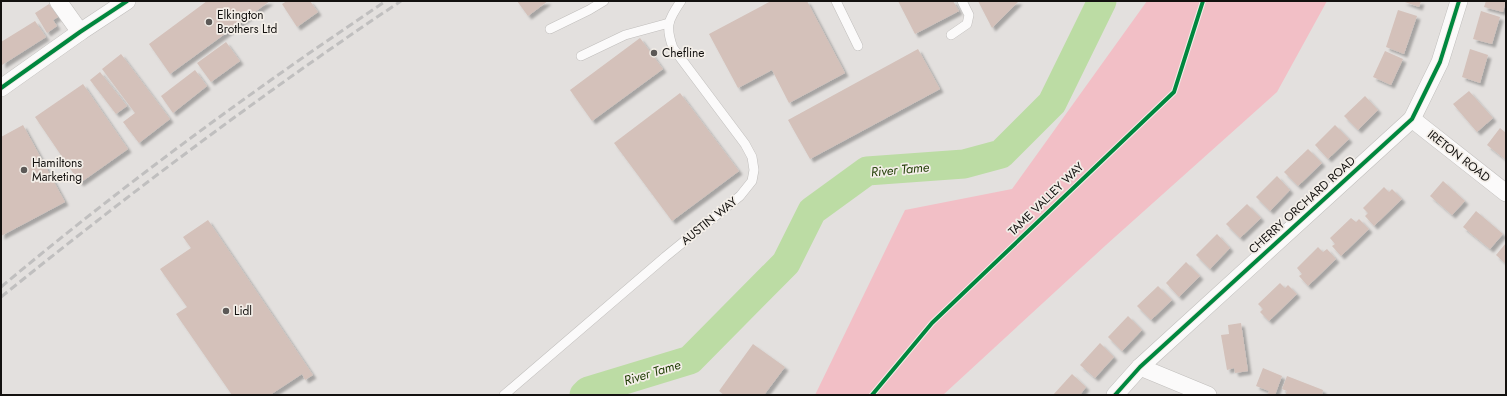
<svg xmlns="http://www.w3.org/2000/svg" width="1507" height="396" font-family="Jost,sans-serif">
	<defs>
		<filter id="shadow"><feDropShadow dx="3.5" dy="3.5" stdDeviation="1" flood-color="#0004"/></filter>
	</defs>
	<rect width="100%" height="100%" fill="#e3e0de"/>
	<polygon fill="#f2bfc6" points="1147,1 1327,1 1277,92 1106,245 943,395 815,395 905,210 1012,189"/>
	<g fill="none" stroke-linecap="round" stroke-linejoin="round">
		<polyline stroke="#bcdca4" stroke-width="29" points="584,395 588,391 690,360 786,263 812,211 867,171 964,164 1001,154 1052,103 1102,1"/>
	</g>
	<g fill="#d4c1ba" filter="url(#shadow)">
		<polygon points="207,1 270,1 170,74 149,44"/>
		<polygon points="287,1 310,1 318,12 297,27 282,4"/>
		<polygon points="517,1 548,1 528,16"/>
		<polygon points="771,1 807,1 845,73 789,103 772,70 738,88 709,34"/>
		<polygon points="898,1 953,1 959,11 915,34"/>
		<polygon points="978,1 1019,1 992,28"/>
		<polygon points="1402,1 1421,1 1419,7"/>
		<polygon points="1486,1 1506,1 1503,12 1484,7"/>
		<polygon points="49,4 58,17 53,20 57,26 47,33 35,13"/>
		<polygon points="1398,10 1417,16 1404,54 1386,47"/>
		<polygon points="1481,11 1500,17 1492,44 1473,39"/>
		<polygon points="35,21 46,37 2,65 1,42"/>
		<polygon points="640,38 663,69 592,121 570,90"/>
		<polygon points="226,42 240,61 211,82 197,63"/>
		<polygon points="918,49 940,89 810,159 788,120"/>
		<polygon points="1470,49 1488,55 1480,83 1462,77"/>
		<polygon points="1385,51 1403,59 1391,85 1373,77"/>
		<polygon points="121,54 170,119 139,143 123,122 135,113 102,69"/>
		<polygon points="195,70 207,86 173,113 161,96"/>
		<polygon points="100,72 127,106 116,114 90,80"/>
		<polygon points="83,84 128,149 80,183 35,117"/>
		<polygon points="1469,91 1493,118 1477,132 1453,104"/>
		<polygon points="680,93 739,171 672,221 614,143"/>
		<polygon points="1365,96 1378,110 1358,130 1344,116"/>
		<polygon points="23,125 65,202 1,236 1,137"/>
		<polygon points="1335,125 1349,139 1328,159 1315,145"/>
		<polygon points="1500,128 1506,133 1506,160 1487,145"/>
		<polygon points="1308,149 1322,163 1298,186 1284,172"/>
		<polygon points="1277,176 1290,190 1270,211 1256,197"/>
		<polygon points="1443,181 1465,201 1452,215 1430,196"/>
		<polygon points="1384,187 1389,192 1392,189 1402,199 1374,226 1365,216 1368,213 1363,208"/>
		<polygon points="1247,204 1261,218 1240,238 1226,224"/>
		<polygon points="1476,211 1503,234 1490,249 1463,227"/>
		<polygon points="1351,218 1356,222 1359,219 1369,229 1341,256 1332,246 1335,244 1330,238"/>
		<polygon points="208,220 313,375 305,380 302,374 270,395 232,395 176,314 187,307 160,269 191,248 183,237"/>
		<polygon points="1217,234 1230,248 1210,269 1196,255"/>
		<polygon points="1506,243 1506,264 1496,255"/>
		<polygon points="1318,247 1323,252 1327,249 1336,259 1308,286 1299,276 1302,274 1297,268"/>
		<polygon points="1186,262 1200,276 1179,297 1166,283"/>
		<polygon points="1280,283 1285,288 1288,285 1297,294 1269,321 1260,312 1263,309 1258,304"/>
		<polygon points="1158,286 1172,300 1151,320 1137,306"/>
		<polygon points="1128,316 1142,330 1122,351 1108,337"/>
		<polygon points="1241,323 1248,371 1235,373 1234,368 1227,370 1221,335 1229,334 1228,325"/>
		<polygon points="1100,343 1114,357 1095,378 1080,365"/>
		<polygon points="753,344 785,367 764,395 724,395 719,391"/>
		<polygon points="1263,368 1282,376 1275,395 1268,394 1269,391 1256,386"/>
		<polygon points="1072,374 1086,387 1080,395 1053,395"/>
		<polygon points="1287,376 1323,390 1322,395 1285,395 1287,391 1282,389"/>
	</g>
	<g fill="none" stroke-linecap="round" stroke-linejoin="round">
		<g stroke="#c0bebc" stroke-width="10">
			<g id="lane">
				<polyline points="836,1 858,46"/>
				<polyline points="550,29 589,10 604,1"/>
				<polyline points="951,35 967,24 969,15 962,1"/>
				<polyline points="581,56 625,35 669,23"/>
				<path d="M504 395 665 257 740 196 752 181 754 170 752 157 745 144 673 48C665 26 668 20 681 1"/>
			</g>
		</g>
		<g stroke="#c0bebc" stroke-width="18">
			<g id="street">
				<polyline points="58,1 80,32"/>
				<polyline points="1,88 80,32 127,1"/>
				<polyline points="1412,119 1506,193"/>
				<polyline points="1140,367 1208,395"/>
				<polyline points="1115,395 1140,367 1412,119 1440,62 1459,1"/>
			</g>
		</g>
		<use href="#lane" stroke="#fbfafa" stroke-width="9"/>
		<use href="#street" stroke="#fbfafa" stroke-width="17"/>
		<g stroke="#c0bfbf" stroke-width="3" stroke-dasharray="8 4" stroke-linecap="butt">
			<path d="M1 287C123 185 254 89 386 1"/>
			<path d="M1 297C130 193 263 93 401 1"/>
		</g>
		<g stroke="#f3eee8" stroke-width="6">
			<g id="cycleway">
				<polyline points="1,88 80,32 127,1"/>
				<polyline points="872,395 932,323 1174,92 1203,1"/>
				<polyline points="1115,395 1140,367 1412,119 1440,62 1459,1"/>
			</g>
		</g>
		<use href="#cycleway" stroke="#00873e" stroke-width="4"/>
	</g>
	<g fill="#5c5957" stroke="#f3eee8" stroke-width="1.5">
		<circle cx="209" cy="22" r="4"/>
		<circle cx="654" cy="53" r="4"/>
		<circle cx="24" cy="170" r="4"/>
		<circle cx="226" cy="311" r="4"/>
	</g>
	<g text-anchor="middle" stroke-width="3.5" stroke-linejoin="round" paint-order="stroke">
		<g font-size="12" fill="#13110f" stroke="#f3eee8" text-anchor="start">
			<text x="217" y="19">Elkington<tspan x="217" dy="14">Brothers Ltd</tspan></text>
			<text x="662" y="57">Chefline</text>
			<text x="32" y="167">Hamiltons<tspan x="32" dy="14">Marketing</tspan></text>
			<text x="234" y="315">Lidl</text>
		</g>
		<g font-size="12" fill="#13110f" stroke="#f3eee8">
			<text transform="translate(1459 156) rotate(38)" y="4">IRETON ROAD</text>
			<text transform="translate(1046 199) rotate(-44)" y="4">TAME VALLEY WAY</text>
			<text transform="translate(1302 205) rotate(-42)" y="4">CHERRY ORCHARD ROAD</text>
			<text transform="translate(709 221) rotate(-39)" y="4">AUSTIN WAY</text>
		</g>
		<g font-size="13" font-style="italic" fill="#1f3c03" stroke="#f3eee8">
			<text transform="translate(900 169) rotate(-5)" y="5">River Tame</text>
			<text transform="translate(652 372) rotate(-17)" y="5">River Tame</text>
		</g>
	</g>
	<rect width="1507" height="396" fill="none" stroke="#13110f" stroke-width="4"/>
</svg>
